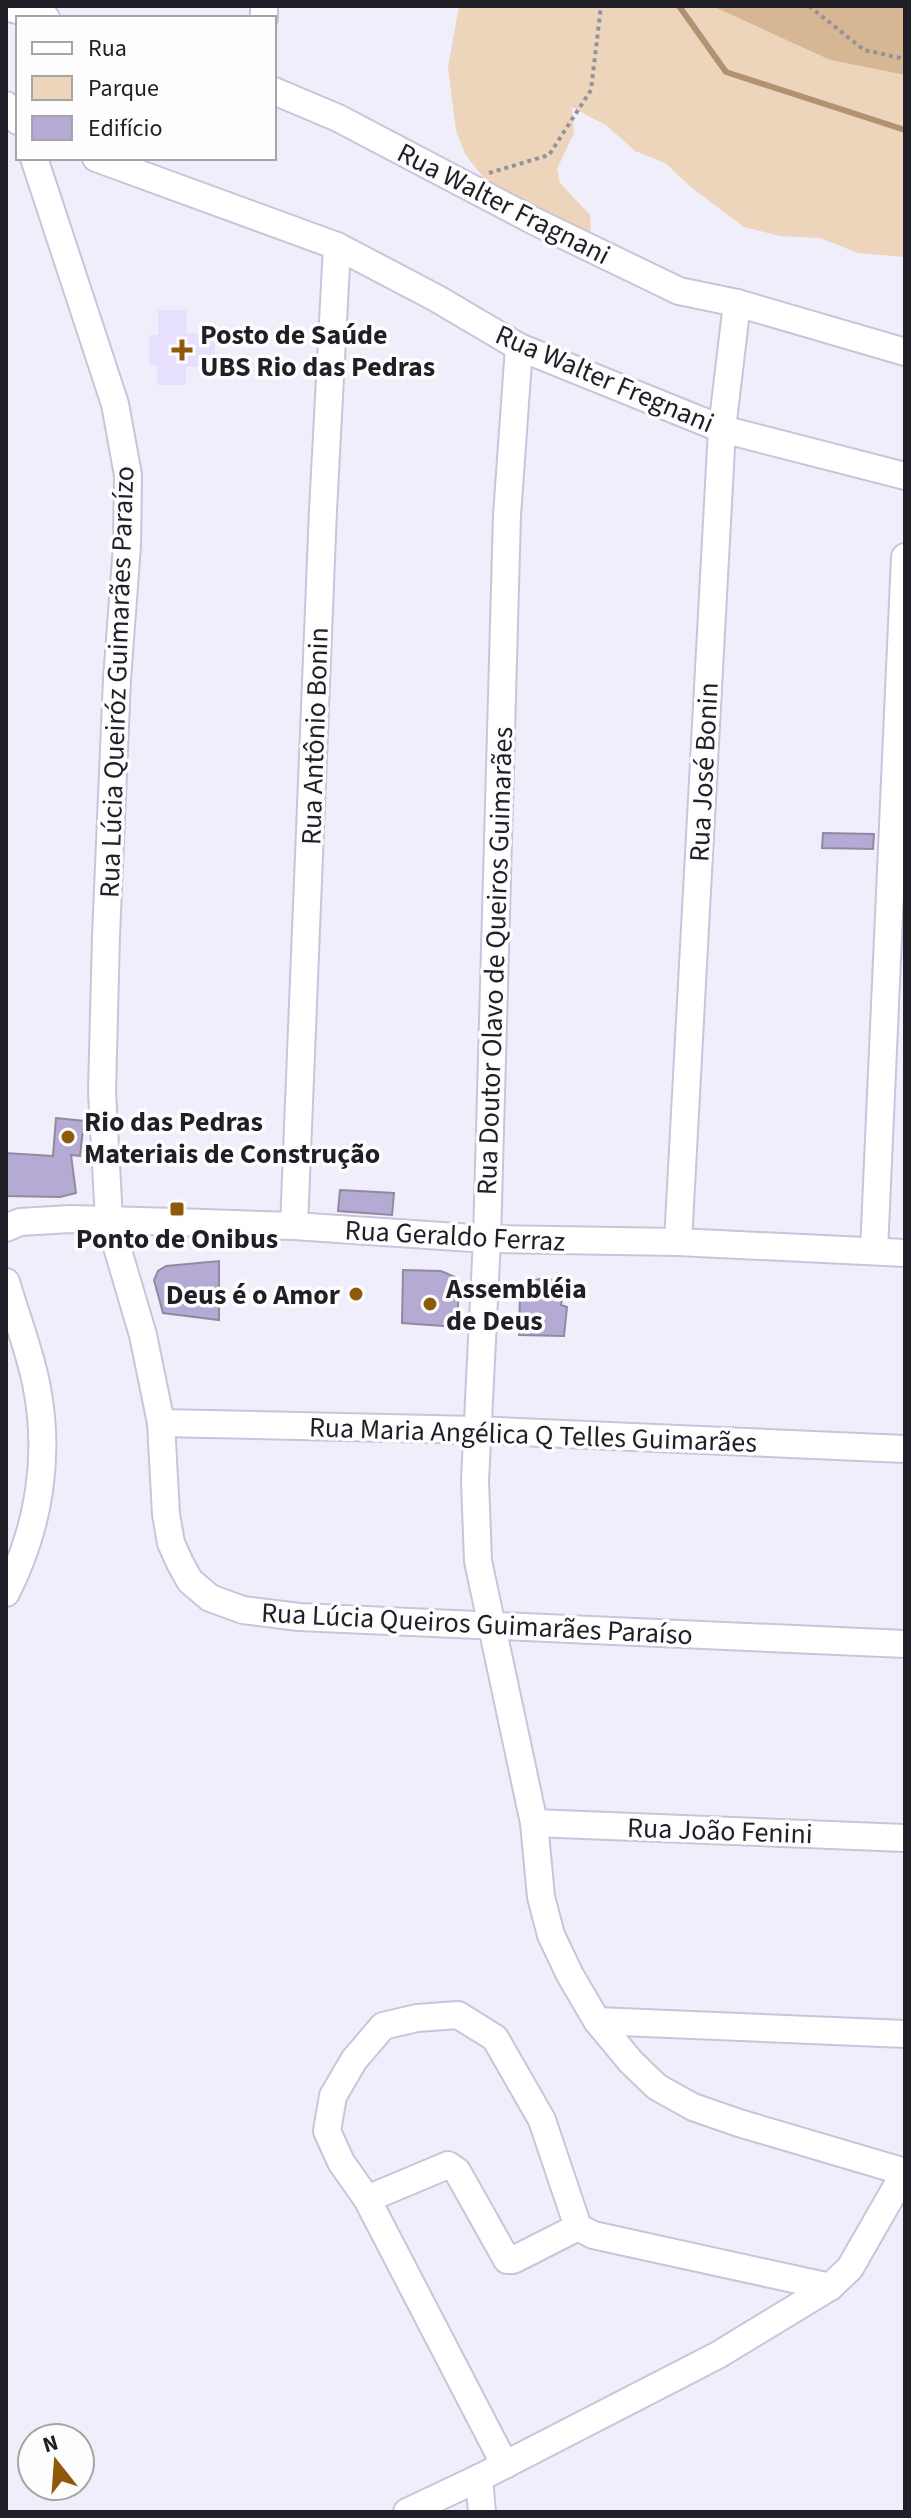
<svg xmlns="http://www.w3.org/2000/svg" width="911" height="2518" font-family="'Source Sans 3',sans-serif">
	<rect width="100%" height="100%" fill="#f1eefc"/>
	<polygon fill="#e7dffe" points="158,310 186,310 187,333 215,333 215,366 186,367 186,385 157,385 157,365 149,365 149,335 158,335"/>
	<polygon fill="#edd5bb" points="459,6 712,6 830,60 905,75 905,257 858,253 820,238 780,236 744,227 692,188 665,163 635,151 607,126 572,107 574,133 557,169 560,183 590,215 591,236 500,199 465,154 456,131 448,67"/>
	<polygon fill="#d7b793" points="712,6 905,6 905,75 830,60"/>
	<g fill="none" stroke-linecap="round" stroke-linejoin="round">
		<polyline stroke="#b29371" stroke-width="6" points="679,6 726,72 905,130"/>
	</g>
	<g fill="#b5aad4" stroke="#8f8a9f" stroke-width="2">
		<polygon points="823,833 874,834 873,849 822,848"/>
		<polygon points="56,1118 84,1121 80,1156 71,1155 76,1193 60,1197 6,1196 6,1153 53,1156"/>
		<polygon points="340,1190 394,1193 392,1215 338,1211"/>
		<polygon points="219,1261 219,1320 163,1313 154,1280 158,1271 166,1266"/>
		<polygon points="403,1270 441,1271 455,1277 459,1285 457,1327 402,1323"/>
		<polygon points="542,1278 565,1282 561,1305 567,1307 564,1336 519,1335 520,1293 529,1282"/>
	</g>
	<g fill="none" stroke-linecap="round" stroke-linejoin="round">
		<g stroke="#cac4db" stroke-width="30">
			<g id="minor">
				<polyline points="264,6 264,18"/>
				<polyline points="6,7 46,18"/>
				<polyline points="274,91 338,118 534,221 679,291 737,303 905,352"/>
				<polyline points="6,105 18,121"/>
				<polyline points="34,158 115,404 128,475 127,546 117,679 106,936 102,1092 109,1220 143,1335 161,1423 166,1514 171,1543 180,1563 190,1581 210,1598 243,1610 299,1617 905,1644"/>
				<polyline points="96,158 337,246 436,298 519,347 722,429 905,476"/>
				<polyline points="519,347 507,515 487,1239 475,1481 478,1561 534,1823 541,1897 551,1935 570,1975 597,2021 631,2062 657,2087 693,2107 739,2123 905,2172"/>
				<polyline points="294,1226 323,510 337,246"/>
				<polyline points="6,1228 20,1222 70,1219 175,1222 294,1226 487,1239 678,1242 905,1253"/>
				<polyline points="678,1242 722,429 737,303"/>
				<polyline points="874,1251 905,557"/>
				<path d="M6 1282C16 1316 29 1349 36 1383 51 1456 39 1528 6 1593"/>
				<polyline points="161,1423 476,1430 905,1449"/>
				<polyline points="534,1823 905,1838"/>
				<polyline points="597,2021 905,2034"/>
				<polyline points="367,2199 448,2165 457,2171 507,2260 513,2260 578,2227 593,2235 830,2287"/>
				<polyline points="505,2465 367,2199 341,2162 327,2131 333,2096 354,2060 383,2026 417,2018 458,2015 495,2038 542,2120 578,2227"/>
				<polyline points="479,2478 482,2512"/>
				<polyline points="407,2512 479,2478 718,2355 830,2287 850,2268 905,2172"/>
			</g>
		</g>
		<g stroke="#94919c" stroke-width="4" stroke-dasharray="4 4" stroke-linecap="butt">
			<polyline points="809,6 864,50 905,59"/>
			<polyline points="489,173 549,155 591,90 601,6"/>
		</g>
		<use href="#minor" stroke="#fff" stroke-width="26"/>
	</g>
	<g fill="#8e5a09" stroke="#fdfdfd" stroke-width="3">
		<path d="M178 338h8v8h8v8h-8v8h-8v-8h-8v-8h8z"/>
		<circle cx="68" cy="1137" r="8"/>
		<rect x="169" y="1201" width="16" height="16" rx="4"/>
		<circle cx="356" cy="1294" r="8"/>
		<circle cx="430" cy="1304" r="8"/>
	</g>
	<g text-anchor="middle" stroke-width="7" stroke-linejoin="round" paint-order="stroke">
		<g font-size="28" fill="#201e26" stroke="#fdfdfd">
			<text transform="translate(504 203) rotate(27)" y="10">Rua Walter Fragnani</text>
			<text transform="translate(605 378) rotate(23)" y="10">Rua Walter Fregnani</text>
			<text transform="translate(116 682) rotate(-88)" y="10">Rua Lúcia Queiróz Guimarães Paraízo</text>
			<text transform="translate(314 736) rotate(-88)" y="10">Rua Antônio Bonin</text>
			<text transform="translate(703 772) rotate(-87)" y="10">Rua José Bonin</text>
			<text transform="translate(494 961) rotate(-88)" y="10">Rua Doutor Olavo de Queiros Guimarães</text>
			<text transform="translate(455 1235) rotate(3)" y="10">Rua Geraldo Ferraz</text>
			<text transform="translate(533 1434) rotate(2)" y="10">Rua Maria Angélica Q Telles Guimarães</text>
			<text transform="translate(477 1623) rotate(3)" y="10">Rua Lúcia Queiros Guimarães Paraíso</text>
			<text transform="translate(720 1830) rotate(2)" y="10">Rua João Fenini</text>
		</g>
		<g font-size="28" font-weight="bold" fill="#201e26" stroke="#fdfdfd" text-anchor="start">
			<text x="200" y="344">Posto de Saúde<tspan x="200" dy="32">UBS Rio das Pedras</tspan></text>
			<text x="84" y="1131">Rio das Pedras<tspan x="84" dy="32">Materiais de Construção</tspan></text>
			<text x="177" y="1248" text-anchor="middle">Ponto de Onibus</text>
			<text x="446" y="1298">Assembléia<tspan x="446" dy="32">de Deus</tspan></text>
			<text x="340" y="1304" text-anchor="end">Deus é o Amor</text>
		</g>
	</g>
	<rect width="911" height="2518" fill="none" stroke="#201e26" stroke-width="16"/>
	<rect x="16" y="16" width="260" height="144" fill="#fdfdfd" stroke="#a5a4a7" stroke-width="2"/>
	<rect x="32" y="42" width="40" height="12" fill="#ffffff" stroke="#a5a4a7" stroke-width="2"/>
	<text x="88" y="56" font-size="24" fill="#201e26">Rua</text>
	<rect x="32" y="76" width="40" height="24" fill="#edd5bb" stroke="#a5a4a7" stroke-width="2"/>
	<text x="88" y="96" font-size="24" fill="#201e26">Parque</text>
	<rect x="32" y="116" width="40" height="24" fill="#b5aad4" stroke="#a5a4a7" stroke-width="2"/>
	<text x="88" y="136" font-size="24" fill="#201e26">Edifício</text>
	<g transform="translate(56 2462) rotate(343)"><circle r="38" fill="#fdfdfd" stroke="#a5a4a7" stroke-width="2"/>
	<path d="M0-6L14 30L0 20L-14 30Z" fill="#8e5a09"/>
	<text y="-12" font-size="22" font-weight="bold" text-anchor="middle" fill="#201e26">N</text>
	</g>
</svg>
